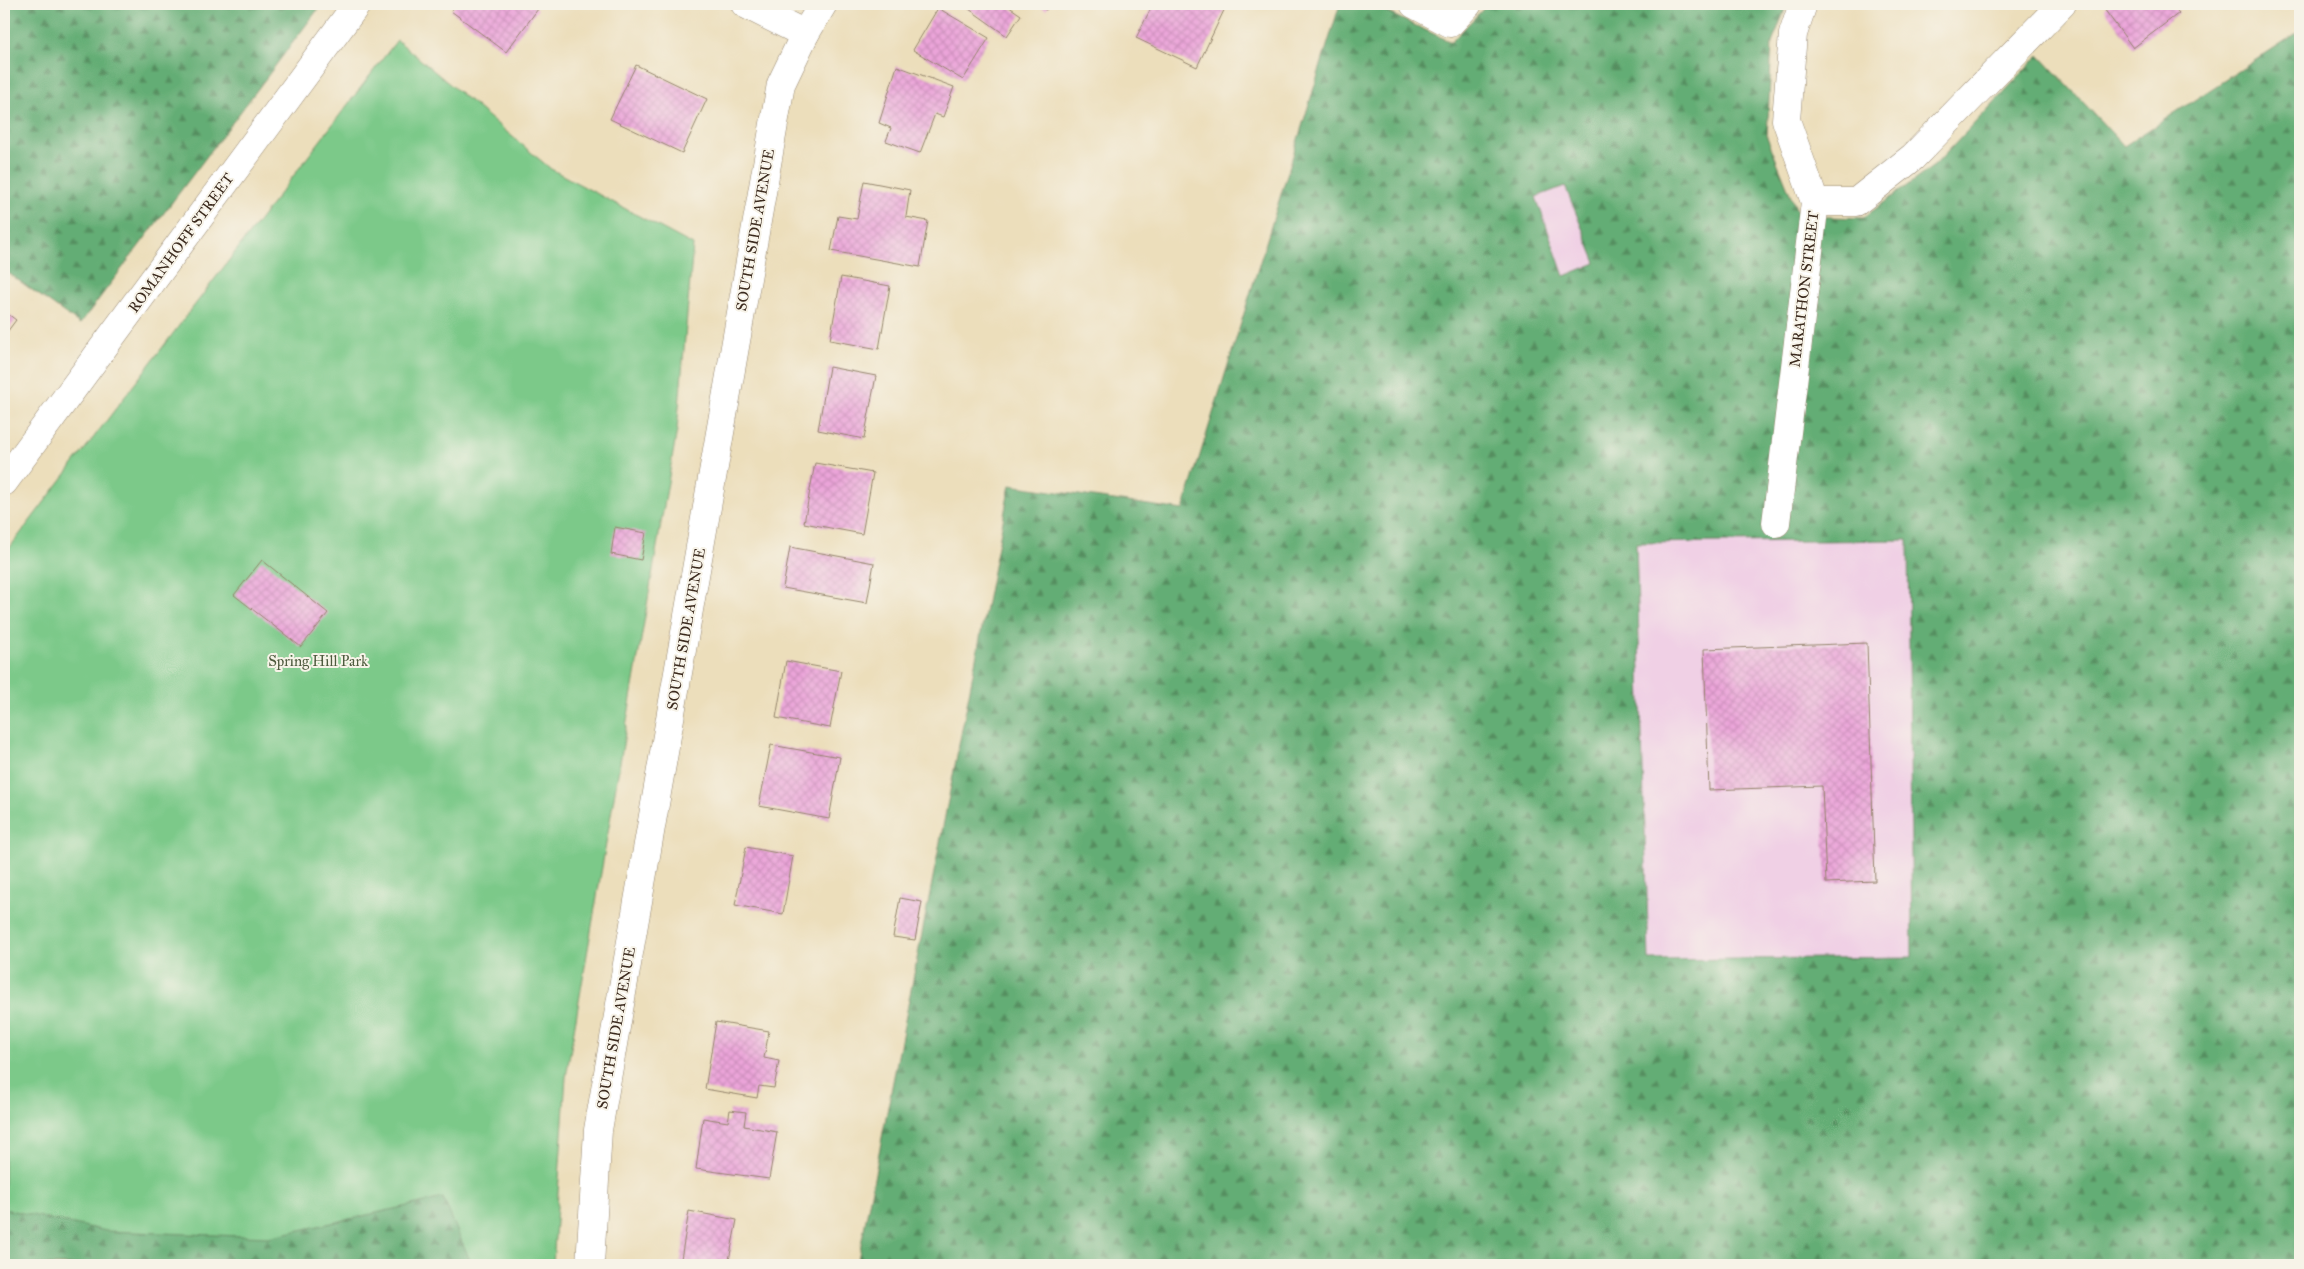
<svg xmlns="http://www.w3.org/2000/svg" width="2304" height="1269" font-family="'IM FELL Great Primer',serif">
	<defs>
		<pattern id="forest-firs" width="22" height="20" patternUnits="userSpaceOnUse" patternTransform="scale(1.25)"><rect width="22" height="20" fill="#64ad75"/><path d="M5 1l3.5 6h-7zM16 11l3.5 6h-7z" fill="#548d5f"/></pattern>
		<pattern id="building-cross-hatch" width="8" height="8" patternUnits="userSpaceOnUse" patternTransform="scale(1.25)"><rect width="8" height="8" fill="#eba4d9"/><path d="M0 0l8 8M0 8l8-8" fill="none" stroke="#ca8dba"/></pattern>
	</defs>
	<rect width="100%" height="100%" fill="#f7f3e8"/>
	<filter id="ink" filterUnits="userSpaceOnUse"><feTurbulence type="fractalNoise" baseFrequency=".02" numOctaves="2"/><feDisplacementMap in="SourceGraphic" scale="10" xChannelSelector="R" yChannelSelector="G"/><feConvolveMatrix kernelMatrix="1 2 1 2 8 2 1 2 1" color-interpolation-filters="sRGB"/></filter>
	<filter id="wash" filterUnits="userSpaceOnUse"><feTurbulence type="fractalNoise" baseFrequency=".0096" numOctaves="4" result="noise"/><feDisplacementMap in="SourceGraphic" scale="20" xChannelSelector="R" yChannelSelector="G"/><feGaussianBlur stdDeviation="1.12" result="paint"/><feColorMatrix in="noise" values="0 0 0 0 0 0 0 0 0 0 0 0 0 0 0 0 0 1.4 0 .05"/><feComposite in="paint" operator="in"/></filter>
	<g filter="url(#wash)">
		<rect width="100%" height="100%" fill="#ecdebb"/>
		<g fill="#f0d0e5">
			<polygon points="1565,186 1597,263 1564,276 1536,197"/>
			<polygon points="1908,540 1912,958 1649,960 1636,543"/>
		</g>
		<polygon fill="#7bc989" stroke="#5b7a54" points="397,40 551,169 693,245 677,430 566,1077 553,1265 4,1265 4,555"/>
		<g fill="url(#forest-firs)" stroke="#506c4a" fill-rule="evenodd">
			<polygon points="4,4 322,4 80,324 4,270"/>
			<path d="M1340 4H1369L1451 42 1488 4H1787L1772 43 1767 137 1799 216 1863 218 1935 165 2039 55 2124 146 2300 31V1265H857L1010 485 1183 510ZM1565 186 1596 263 1564 276 1536 197ZM1908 540 1912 957 1649 960 1636 543Z"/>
			<polygon points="443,1198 472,1265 4,1265 4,1209 106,1231 269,1237"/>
		</g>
		<g id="blocks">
			<g fill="url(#building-cross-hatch)">
				<polygon points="456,4 531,4 538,9 506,52 451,11"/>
				<polygon points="962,4 1005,4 1021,15 1007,36"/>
				<polygon points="1037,4 1050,4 1046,10"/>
				<polygon points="1153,4 1227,4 1197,67 1136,38"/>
				<polygon points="2111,4 2171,4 2179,13 2133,48 2104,9"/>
				<polygon points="938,8 989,38 963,80 913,50"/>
				<polygon points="636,65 707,99 682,153 610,119"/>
				<polygon points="897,66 954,87 943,117 935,114 920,153 886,141 891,128 879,123"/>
				<polygon points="864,181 910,190 906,217 928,221 920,267 831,251 838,216 857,219"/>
				<polygon points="841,277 890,286 879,349 830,340"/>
				<polygon points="4,311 16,320 4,336"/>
				<polygon points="829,367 876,376 864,439 818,430"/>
				<polygon points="815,463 873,473 862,534 804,523"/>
				<polygon points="615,527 646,533 641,560 611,554"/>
				<polygon points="790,547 874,563 867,603 783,588"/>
				<polygon points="262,560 328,613 301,647 234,595"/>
				<polygon points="1867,643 1875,881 1826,883 1822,786 1709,790 1704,649"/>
				<polygon points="786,661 841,671 830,728 776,718"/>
				<polygon points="771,745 840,757 829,819 759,806"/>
				<polygon points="746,847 793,856 783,914 735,905"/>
				<polygon points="900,898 922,902 915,940 893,937"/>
				<polygon points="716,1022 769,1031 764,1058 779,1061 774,1088 759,1086 757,1098 705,1089"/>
				<polygon points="730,1110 746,1112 744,1126 777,1132 769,1179 696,1169 703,1118 728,1122"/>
				<polygon points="689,1211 737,1220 728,1265 680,1265"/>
			</g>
		</g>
	</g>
	<g filter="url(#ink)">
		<use href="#blocks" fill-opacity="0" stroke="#94846c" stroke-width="1"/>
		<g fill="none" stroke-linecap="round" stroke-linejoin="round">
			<g stroke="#94846c" stroke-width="29">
				<g id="minor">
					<polyline points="745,4 805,34"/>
					<polyline points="1414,4 1450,23 1468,4"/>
					<polyline points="1815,202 1856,202 1913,157 2062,4"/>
					<polyline points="4,482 357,4"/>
					<polyline points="1776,523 1815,202 1786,120 1793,34 1803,4"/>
					<polyline points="590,1265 598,1130 781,84 805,34 823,4"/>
				</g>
			</g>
			<use href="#minor" stroke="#fff" stroke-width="28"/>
		</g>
	</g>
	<g text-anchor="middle" stroke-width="4" stroke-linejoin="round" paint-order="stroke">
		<g font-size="15" fill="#3b2a1e" stroke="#f7f3e8">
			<text transform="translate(755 230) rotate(-80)" y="5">SOUTH SIDE AVENUE</text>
			<text transform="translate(181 243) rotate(-54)" y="5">ROMANHOFF STREET</text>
			<text transform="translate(1804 289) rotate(-83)" y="5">MARATHON STREET</text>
			<text transform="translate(686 629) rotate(-80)" y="5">SOUTH SIDE AVENUE</text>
			<text transform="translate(616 1028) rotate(-80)" y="5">SOUTH SIDE AVENUE</text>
		</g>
		<g font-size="15" fill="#4e5a3e" stroke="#f7f3e8">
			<text x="318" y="666">Spring Hill Park</text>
		</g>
	</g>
	<rect width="2304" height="1269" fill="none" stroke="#f7f3e8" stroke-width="20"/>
</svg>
